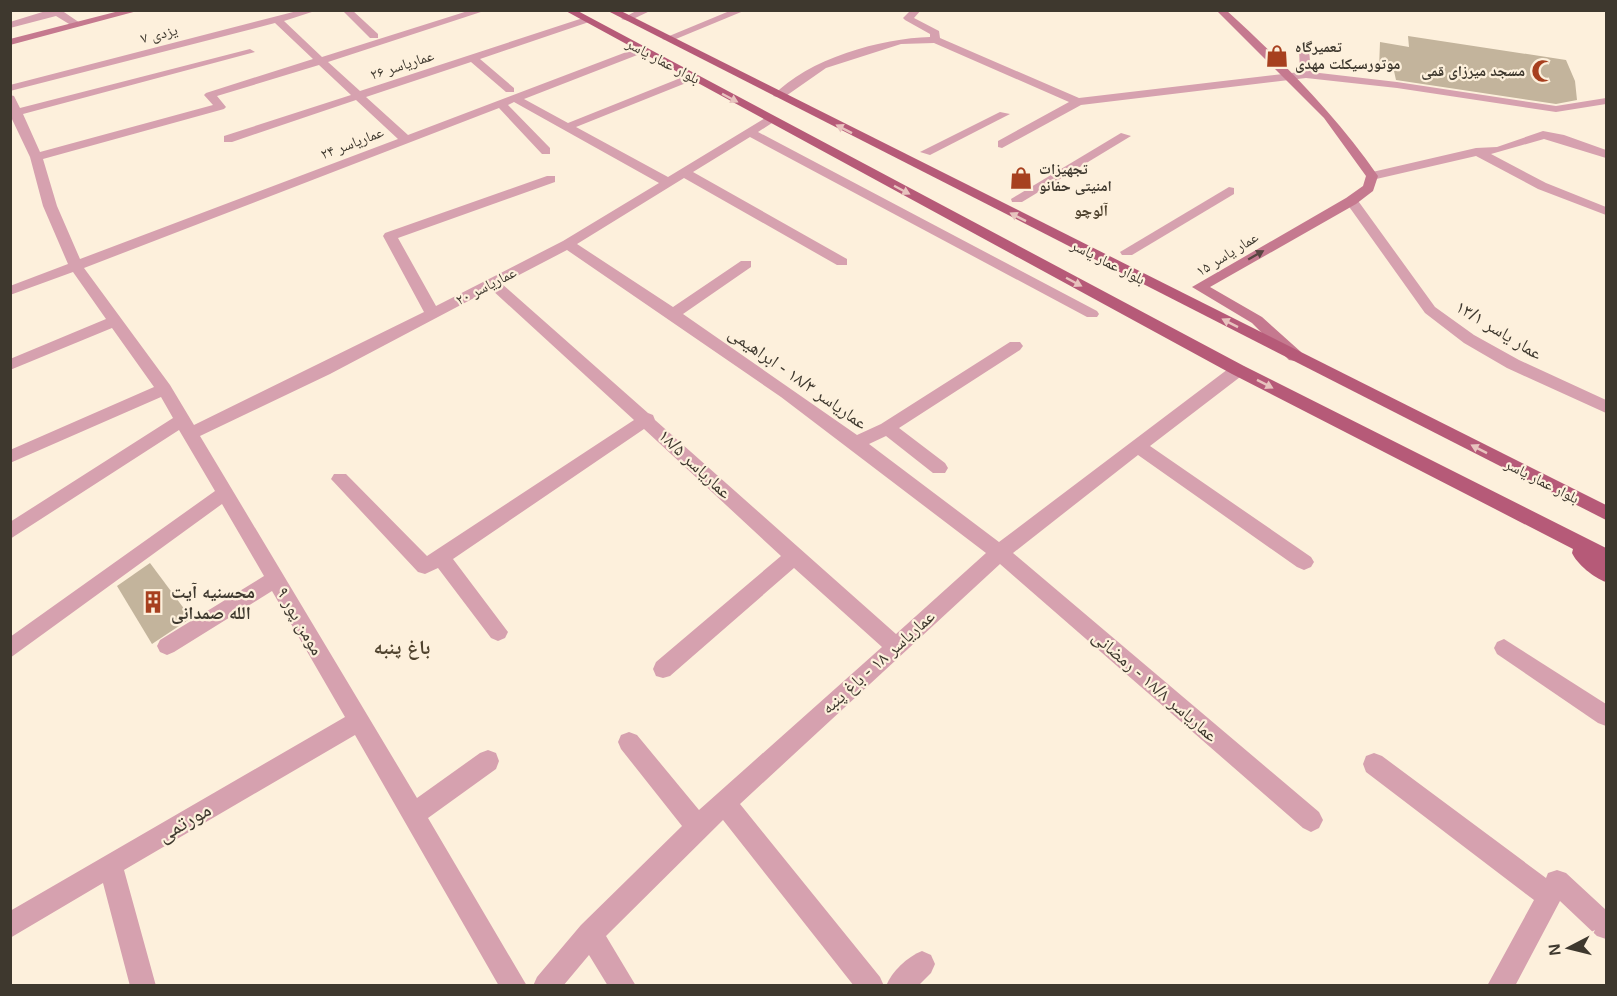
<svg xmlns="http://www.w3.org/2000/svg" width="1617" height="996" font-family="Helvetica,'Noto Naskh Arabic',sans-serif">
	<rect width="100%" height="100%" fill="#fdf0dc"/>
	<g fill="#c3b49c">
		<polygon points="1408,36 1566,60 1575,81 1577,100 1556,104 1396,80 1394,71 1379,69 1380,42 1409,47"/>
		<polygon points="150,563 191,618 152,644 117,586"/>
	</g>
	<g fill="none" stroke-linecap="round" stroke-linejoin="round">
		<g fill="#d6a1af" fill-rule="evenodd">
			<polygon points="49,10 61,10 83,25 74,27 56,16 10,28 10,22"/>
			<path d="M301 10H318L284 21 322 57 471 10H487L328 62 360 91 583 18H589V22L480 59 514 88V92H506L471 62 366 97 408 135 637 48H645V52L524 99 568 123 688 75H696V79L576 127 668 177 767 117H775V121L758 132 1097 311 1099 314 1097 317H1087L750 137 693 172 847 259V265H837L684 178 577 244 673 307 741 261H751V267L683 314 857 435 881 424 1010 342H1020L1023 346 1020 350 899 428 945 463 948 468 945 473H933L886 436 869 444 999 542 1232 366H1244L1246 370 1244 374 1150 446 1311 557 1314 562 1311 567 1304 570 1297 567 1138 455 1013 553 1319 812 1323 820 1319 828 1311 832 1303 828 1000 564 740 804 880 977 884 986H854L723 820 606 936 636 986H608L589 955 563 986H533L537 977 581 925 682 826 621 749 618 742 621 735 629 732 637 735 699 810 882 647 794 568 670 676 663 678 656 676 653 669 656 662 781 556 644 429 453 559 508 632 505 638 498 641 491 638 438 568 425 574 418 572 331 479 334 474H346L427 556 634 420 491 289 330 374 200 436 417 798 480 753 488 750 496 753 499 761 496 769 428 818 527 986H499L355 735 124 870 156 986H130L103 883 10 938V911L345 717 272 591 174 652 167 655 160 652 157 646 160 640 264 576 222 504 10 658V637L215 491 179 430 10 539V522L173 418 161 397 10 463V450L154 387 112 328 10 370V359L106 319 73 272 10 295V286L68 264 43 206 30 157 10 115V95L14 96 20 108 250 49 255 52 23 114 40 152 213 105 204 95 206 93 313 59 275 23 10 91V85ZM319 65 351 95 224 136V142H232L356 100 398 139 80 259 57 206 43 159 224 109 226 107 217 96ZM514 102 659 183 563 241 436 306 398 238 555 182V176H547L385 233 383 236 424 312 194 425 170 385 84 268 499 108 542 154H550V148L508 105ZM567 250 781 397 986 553 896 634 655 420 653 415 648 413 502 284Z"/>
			<polygon points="342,10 352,10 378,34 378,38 370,38"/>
			<polygon points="638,10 652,10 629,21 621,19"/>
			<polygon points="732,10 746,10 671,41 662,39"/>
			<path d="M911 10H921L914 18 939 31 940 38 1079 98 1300 72 1299 50 1304 47 1309 50 1311 72 1397 82 1556 106 1606 98V104L1556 112 1397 88 1306 78 1081 105 1002 148 998 147V141L1069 102 934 43 901 44 826 68 783 98 773 96C807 59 882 38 930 37V34L905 20 903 18Z"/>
			<polygon points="1000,112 1010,114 930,155 920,152"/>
			<polygon points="1543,131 1564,135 1606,150 1606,158 1544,139 1491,154 1546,183 1606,207 1606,215 1538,189 1476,156 1372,180 1366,176 1368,173 1476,148 1497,147"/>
			<polygon points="1121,133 1131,136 1022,202 1012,202 1011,199"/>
			<polygon points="1229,187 1234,188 1234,194 1132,255 1122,255 1120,252"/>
			<polygon points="1351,197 1356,198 1435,307 1474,335 1519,360 1606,400 1606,413 1507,368 1464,343 1425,313 1345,201"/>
			<polygon points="1504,639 1606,704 1606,726 1598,723 1497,654 1494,648 1497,642"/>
			<polygon points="1374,753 1382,756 1546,878 1548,873 1557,870 1566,873 1606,910 1606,939 1597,936 1560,901 1515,986 1487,986 1534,900 1366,772 1363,764 1366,756"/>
			<path d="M922 951 931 955 935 964 931 973 918 986H886C892 971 907 957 922 951Z"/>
		</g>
		<g fill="#c5798f" fill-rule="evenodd">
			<polygon points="123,10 141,10 10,45 10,39"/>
			<path d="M1216 10H1226C1283 62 1334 113 1378 176L1373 191 1356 204 1210 287 1262 317 1301 352 1303 356 1295 361 1289 360 1252 323 1192 287 1346 198 1363 186 1366 176 1324 118Z"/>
		</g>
		<g fill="#b65a78" fill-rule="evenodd">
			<path d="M564 10H576L1244 366 1606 548V582C1594 578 1577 564 1572 553L1573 549 1232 374Z"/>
			<polygon points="606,10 619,10 1606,505 1606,520"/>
		</g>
	</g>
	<defs><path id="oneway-solid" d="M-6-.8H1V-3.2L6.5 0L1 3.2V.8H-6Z" transform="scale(1.5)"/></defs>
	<g fill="#e8c3be">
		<use href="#oneway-solid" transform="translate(730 98) rotate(28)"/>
		<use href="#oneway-solid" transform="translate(844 129) rotate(-153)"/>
		<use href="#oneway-solid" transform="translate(902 190) rotate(28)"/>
		<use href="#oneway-solid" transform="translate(1018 217) rotate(-153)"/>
		<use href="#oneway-solid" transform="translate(1074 282) rotate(28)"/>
		<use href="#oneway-solid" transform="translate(1230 323) rotate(-153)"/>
		<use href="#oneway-solid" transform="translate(1265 384) rotate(27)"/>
		<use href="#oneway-solid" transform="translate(1479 449) rotate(-153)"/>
	</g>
	<use fill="#594541" href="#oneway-solid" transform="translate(1256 255) rotate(-30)"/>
	<defs>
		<g id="shop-bare" transform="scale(1.8)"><path d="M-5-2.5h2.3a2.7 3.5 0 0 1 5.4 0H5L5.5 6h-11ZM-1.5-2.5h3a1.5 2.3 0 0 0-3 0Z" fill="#a7401f" stroke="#fdf0dc" stroke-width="2.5" paint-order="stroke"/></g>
		<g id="mosque-bare" transform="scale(1.8)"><path d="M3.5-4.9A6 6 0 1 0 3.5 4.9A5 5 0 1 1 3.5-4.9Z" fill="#a7401f" stroke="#fdf0dc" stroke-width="2.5" paint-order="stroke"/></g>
		<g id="building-bare" transform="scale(1.8)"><path d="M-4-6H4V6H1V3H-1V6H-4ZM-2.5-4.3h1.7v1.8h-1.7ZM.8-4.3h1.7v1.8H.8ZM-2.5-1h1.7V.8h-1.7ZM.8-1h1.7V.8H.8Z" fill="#a7401f" stroke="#fdf0dc" stroke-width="2.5" paint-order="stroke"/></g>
	</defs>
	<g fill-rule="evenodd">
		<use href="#shop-bare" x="1277" y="56"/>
		<use href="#mosque-bare" x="1543" y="71"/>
		<use href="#shop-bare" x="1021" y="178"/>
		<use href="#building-bare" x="153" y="602"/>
	</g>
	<g text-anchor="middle" stroke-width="4.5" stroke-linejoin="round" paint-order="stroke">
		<g font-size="15" fill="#3e382e" stroke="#fdf0dc">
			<text transform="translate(159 34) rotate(-14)" y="5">یزدی ۷</text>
			<text transform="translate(663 61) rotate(28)" y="5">بلوار عمار یاسر</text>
			<text transform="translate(402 65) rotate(-18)" y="5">عماریاسر ۲۶</text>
			<text transform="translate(352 143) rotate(-21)" y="5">عماریاسر ۲۴</text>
			<text transform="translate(1227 254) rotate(-32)" y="5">عمار یاسر ۱۵</text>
			<text transform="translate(1108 262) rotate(27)" y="5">بلوار عمار یاسر</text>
			<text transform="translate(486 286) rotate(-27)" y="5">عماریاسر ۲۰</text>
			<text transform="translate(1542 481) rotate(27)" y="5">بلوار عمار یاسر</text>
		</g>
		<g font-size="15" font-weight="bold" fill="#3e382e" stroke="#fdf0dc" text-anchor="start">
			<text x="1295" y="52">تعمیرگاه<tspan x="1295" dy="17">موتورسیکلت مهدی</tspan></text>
			<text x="1525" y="76" text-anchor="end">مسجد میرزای قمی</text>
			<text x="1039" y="174">تجهیزات<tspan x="1039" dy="17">امنیتی حفانو</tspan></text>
		</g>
		<g font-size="16" font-weight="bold" fill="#50432e" stroke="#fdf0dc">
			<text x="1091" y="216">آلوچو</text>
		</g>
		<g font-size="18" fill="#3e382e" stroke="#fdf0dc">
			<text transform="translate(1499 330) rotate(31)" y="6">عمار یاسر ۱۳/۱</text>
			<text transform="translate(798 378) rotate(35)" y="6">عماریاسر ۱۸/۳ - ابراهیمی</text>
			<text transform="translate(695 464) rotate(43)" y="6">عماریاسر ۱۸/۵</text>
			<text transform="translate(300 621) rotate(60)" y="6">مومن پور ۹</text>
			<text transform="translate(878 662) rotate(-42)" y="6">عماریاسر ۱۸ - باغ پنبه</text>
			<text transform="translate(1155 686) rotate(41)" y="6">عماریاسر ۱۸/۸ - رمضانی</text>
		</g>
		<g font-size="18" font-weight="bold" fill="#3e382e" stroke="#fdf0dc" text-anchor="start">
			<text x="171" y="598">محسنیه آیت<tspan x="171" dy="21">الله صمدانی</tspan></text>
		</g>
		<g font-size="20" font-weight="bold" fill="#50432e" stroke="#fdf0dc">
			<text x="402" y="654">باغ پنبه</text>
		</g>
		<g font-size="21" fill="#3e382e" stroke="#fdf0dc">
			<text transform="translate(184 822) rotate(-30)" y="7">مورتمی</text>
		</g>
	</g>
	<rect width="1617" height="996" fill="none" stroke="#3e382e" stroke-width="24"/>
	<g transform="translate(1569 948) rotate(263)" stroke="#fdf0dc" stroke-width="4.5" paint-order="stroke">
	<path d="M0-4.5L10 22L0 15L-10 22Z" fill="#3e382e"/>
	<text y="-9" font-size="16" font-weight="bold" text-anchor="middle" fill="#3e382e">N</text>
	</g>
</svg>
